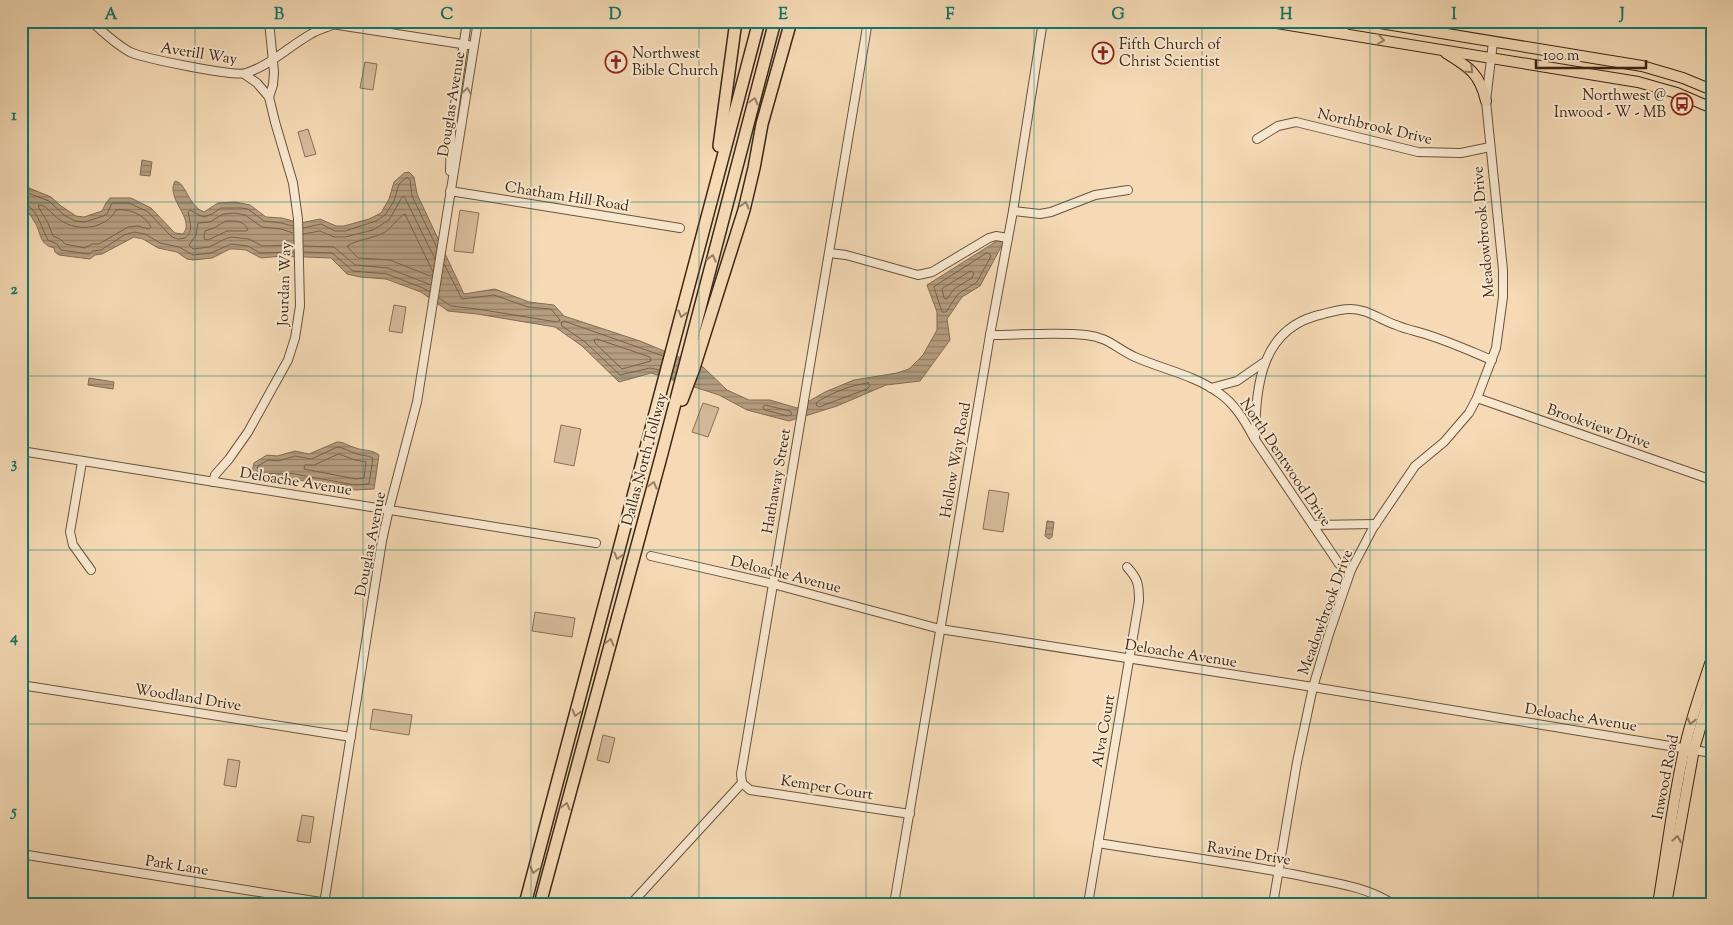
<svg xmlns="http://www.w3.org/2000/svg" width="1733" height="925" font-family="'Sorts Mill Goudy',serif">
	<defs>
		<pattern id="water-rules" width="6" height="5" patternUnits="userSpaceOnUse" patternTransform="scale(1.25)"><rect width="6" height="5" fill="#b59d7f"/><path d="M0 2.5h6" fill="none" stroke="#948067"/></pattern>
	</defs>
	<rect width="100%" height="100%" fill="#f5dab5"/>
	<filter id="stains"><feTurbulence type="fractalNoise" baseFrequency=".004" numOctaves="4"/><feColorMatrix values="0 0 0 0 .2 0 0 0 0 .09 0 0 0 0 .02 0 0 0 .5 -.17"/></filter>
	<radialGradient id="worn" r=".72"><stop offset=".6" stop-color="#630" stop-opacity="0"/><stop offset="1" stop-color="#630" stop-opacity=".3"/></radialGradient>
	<g fill="#d5bb9a" stroke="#887058">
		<polygon points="365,62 377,64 373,90 360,88"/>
		<polygon points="308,129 316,154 305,157 298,132"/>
		<polygon points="460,210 479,213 473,253 454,251"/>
		<polygon points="394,305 406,307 402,333 389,331"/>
		<polygon points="703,403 719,408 708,437 692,432"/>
		<polygon points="561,425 581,429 574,466 554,462"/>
		<polygon points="989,490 1009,493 1003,532 983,529"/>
		<polygon points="535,612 575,618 572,637 532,631"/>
		<polygon points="373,709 412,715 409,735 370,729"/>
		<polygon points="603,735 615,738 609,763 597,760"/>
		<polygon points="228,759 240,761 236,787 224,785"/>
		<polygon points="302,815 314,817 310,843 297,841"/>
	</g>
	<g fill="url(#water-rules)" stroke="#846d55">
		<polygon points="142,160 152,162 150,176 140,175"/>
		<path d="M409 172 414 177 417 194 464 294 495 289 529 302 554 305 564 316 640 341 703 367 727 390 749 400H770L797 408 825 392 854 380 897 373 909 369 923 355 937 330V312L927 285 1008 234 980 286 962 297 947 319 950 340 920 381 886 385 837 406 789 421 747 410 719 395 651 373 619 382 582 346 555 327 477 314 448 311 421 292 386 279 360 277 347 274 331 258 282 256 261 258 246 250 235 249H230L212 258 193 260 187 259 177 252 158 248 143 239 134 237 102 254 95 255 90 259 59 255 55 252 54 248C38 244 42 233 34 221 31 215 26 210 21 206V179L29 188 51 197 61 206 76 216 84 217 102 211 106 203 110 198H131L151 208 175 233 183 234C196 219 165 199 175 181 187 183 187 205 204 212L218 203 235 202 250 205 266 217 282 218 300 223 320 219 336 226H344L369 219 381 213 389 199 394 182 404 173Z"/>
		<polygon points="89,378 114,382 113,389 88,385"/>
		<path d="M337 442C345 442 348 446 356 448 364 451 371 449 379 455L374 489 355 490 288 478 285 480C275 478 259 480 251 476L254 463 267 455 277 456 295 451 309 454Z"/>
		<polygon points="1047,521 1054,522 1052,537 1049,539 1045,536"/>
	</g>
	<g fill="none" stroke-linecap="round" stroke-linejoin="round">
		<g stroke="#78624a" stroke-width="1">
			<path d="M21 186 28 193 49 201 64 215 75 221 85 222 103 216 107 214 112 203H129L148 212 172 237 178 239 185 238C194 232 190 221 188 212L190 210 199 215 204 217 212 214 221 208H241L248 209 264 221 281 223 293 226"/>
			<path d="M21 203C37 205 41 228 48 240L57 244 61 250 89 254 93 251 101 250 124 235 134 232 145 234 160 243 179 247 193 255 211 253 231 244 248 246 260 253 294 252"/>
			<path d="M39 205C45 205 47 209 52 213 63 225 79 230 95 226 106 222 111 219 116 210 129 208 145 215 151 227L148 229 138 226 128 227 99 244H92L85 248 65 244 60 239 53 236 48 223 39 208Z"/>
			<path d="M226 221C235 221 244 220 248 230L246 231H227L208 240 204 239 205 231 214 228Z"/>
			<polyline points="303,228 321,224 335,231 345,231 376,221 385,215 394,201 399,184 407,177 410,180 412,196 437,248"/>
			<polyline points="293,233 281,229 262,227 245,215 235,213 223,214 210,222 198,223 196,235 189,245 193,249 209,247 225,239 231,237 249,239 262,246 294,245"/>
			<polyline points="303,234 320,231 334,237 345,237 373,230 389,220 402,197 404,196 435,259"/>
			<polyline points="304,246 334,247 355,265 388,268 431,285"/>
			<polyline points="304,252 332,253 353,271 387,274 423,288 430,292"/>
			<polygon points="987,253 990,254 991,256 977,282 958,294 946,312 942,312 934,287"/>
			<polygon points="971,271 974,273 972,278 954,289 947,299 944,298 942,289"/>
			<path d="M432 275 430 276 390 260 358 258 347 246C358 239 373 239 385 232 393 227 398 217 405 214L433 272"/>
			<polyline points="439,298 451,306 477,309 557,322 560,320 551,309 528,307 494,295 462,299 444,264"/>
			<polygon points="597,339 650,357 651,361 622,369 595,343 594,340"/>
			<polyline points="659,370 650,368 620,375 585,342 562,326 561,323 564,321 663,356"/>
			<path d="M868 383 870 386 867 389 819 407 816 405 817 402C832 393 850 385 868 383Z"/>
			<polygon points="765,405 790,411 792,414 788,416 765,410 763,408"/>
			<path d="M338 447C345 448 350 452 357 454 363 456 368 455 373 458L369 484 355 485 289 473 283 474 259 473 257 471 258 466 268 460 278 461 295 456 311 459Z"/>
			<polygon points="339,454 355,460 366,462 364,478 356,479 304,469 305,465 314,465"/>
		</g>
		<g stroke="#69533d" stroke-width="10">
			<g id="minor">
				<path d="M91 21C103 32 115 44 130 52 143 58 234 77 246 73 271 65 288 47 311 34 317 30 325 28 332 25"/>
				<polyline points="269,21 274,72 273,85 269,97"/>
				<polyline points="312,21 468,45"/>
				<polyline points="1343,34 1345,21"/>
				<polyline points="1257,139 1278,126 1296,122 1418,152 1461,153 1490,147"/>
				<polyline points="450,171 451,132 467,21"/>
				<polyline points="450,191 680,228"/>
				<polyline points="1013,211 1040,214 1051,212 1095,195 1128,190"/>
				<polyline points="829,253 846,255 918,275 932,272 989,238 996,236 1008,238"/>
				<path d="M990 335C1020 335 1057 332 1086 335 1108 337 1117 349 1135 357 1162 369 1194 375 1219 393 1235 404 1245 421 1254 438L1339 564 1351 570"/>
				<polyline points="1211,388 1237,381 1263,363"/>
				<polyline points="1477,398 1712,480"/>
				<path d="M1255 437C1256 384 1261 327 1323 314 1331 312 1341 309 1349 309 1365 308 1381 320 1396 325 1405 329 1415 331 1425 334 1448 341 1470 351 1492 360"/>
				<polyline points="21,451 596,543"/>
				<polyline points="82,462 70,532 73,545 91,570"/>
				<polyline points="213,482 215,475 229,459 248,432 288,360 295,338 300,306 298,219 293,183 275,122 269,97 257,83 244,74"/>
				<polyline points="1313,525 1376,524"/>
				<polyline points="651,556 773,584 940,629 1313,687 1712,753"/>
				<polyline points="21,685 351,737"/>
				<polyline points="742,783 750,790 910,814"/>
				<path d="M1098 843C1166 854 1235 863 1302 876 1334 883 1365 886 1393 904"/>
				<polyline points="21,854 327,903"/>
				<polyline points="324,904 382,541 389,509 417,402 478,21"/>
				<polyline points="631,904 742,783 741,774 868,21"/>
				<polyline points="894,904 990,335 1013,211 1043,21"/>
				<path d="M1088 904 1139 601C1139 584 1138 579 1127 567"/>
				<polyline points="1273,904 1297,762 1313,687 1328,637 1351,570 1373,528 1415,466 1444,442 1469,413 1477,398 1496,348 1503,297 1503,270 1486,101 1493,42"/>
			</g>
		</g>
		<g stroke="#3a2615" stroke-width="12">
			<g id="major">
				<polyline points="1264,21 1638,82 1677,93 1712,108"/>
				<polyline points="1368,21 1642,66 1683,78 1712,90"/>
				<path d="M1446 53C1469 67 1480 74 1486 101"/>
				<path d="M1658 904C1667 851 1673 798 1685 746 1692 716 1702 687 1712 658"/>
				<polyline points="1666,904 1694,749 1712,687"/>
			</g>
		</g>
		<g stroke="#3a2615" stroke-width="14">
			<g id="highway">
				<polyline points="719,146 736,21"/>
				<polyline points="682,400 694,368 744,210 754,168 762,124 791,21"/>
				<polyline points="525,904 759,21"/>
				<polyline points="540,904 661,457 775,21"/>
			</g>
		</g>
		<use href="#minor" stroke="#f8e7cf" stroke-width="8"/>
		<use href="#major" stroke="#f5dab5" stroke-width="10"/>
		<use href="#highway" stroke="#f5dab5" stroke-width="11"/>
	</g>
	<defs><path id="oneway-chevron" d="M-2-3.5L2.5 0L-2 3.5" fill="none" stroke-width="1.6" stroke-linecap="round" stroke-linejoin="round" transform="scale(1.25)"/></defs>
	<g stroke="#988065">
		<use href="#oneway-chevron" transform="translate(1381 40) rotate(9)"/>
		<use href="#oneway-chevron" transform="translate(1470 70) rotate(44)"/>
		<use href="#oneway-chevron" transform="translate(754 101) rotate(-75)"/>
		<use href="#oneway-chevron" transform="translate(745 205) rotate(-75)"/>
		<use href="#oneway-chevron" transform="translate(712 258) rotate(-76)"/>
		<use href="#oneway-chevron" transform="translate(682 314) rotate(105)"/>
		<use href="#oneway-chevron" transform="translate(653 485) rotate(-75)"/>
		<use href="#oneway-chevron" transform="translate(618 556) rotate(105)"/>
		<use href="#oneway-chevron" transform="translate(610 642) rotate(-75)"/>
		<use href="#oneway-chevron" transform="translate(576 713) rotate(105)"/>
		<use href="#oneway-chevron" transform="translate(1691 721) rotate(104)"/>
		<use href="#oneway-chevron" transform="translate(566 806) rotate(-75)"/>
		<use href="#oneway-chevron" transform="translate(1677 839) rotate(-80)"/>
		<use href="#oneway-chevron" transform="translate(534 870) rotate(105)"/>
	</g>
	<use stroke="#998672" href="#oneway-chevron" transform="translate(467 91) rotate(-81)"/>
	<path fill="none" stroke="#0f766e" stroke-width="1" stroke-opacity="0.55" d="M195 21V904M363 21V904M531 21V904M699 21V904M866 21V904M1034 21V904M1202 21V904M1370 21V904M1538 21V904M21 202H1712M21 376H1712M21 550H1712M21 724H1712"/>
	<defs>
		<g id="church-ring" transform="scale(1.125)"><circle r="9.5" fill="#f8e7cf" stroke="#8f2418" stroke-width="1.5"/><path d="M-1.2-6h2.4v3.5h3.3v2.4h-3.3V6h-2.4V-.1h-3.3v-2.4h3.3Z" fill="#8f2418"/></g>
		<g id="bus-ring" transform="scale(1.125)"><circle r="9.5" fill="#f8e7cf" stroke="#8f2418" stroke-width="1.5"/><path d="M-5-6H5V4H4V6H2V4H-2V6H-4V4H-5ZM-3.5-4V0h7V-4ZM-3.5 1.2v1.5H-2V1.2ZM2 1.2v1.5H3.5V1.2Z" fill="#8f2418"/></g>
	</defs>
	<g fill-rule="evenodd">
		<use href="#church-ring" x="1103" y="53"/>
		<use href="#church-ring" x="616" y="62"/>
		<use href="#bus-ring" x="1682" y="104"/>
	</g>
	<g text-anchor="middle" stroke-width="4" stroke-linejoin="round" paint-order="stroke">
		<g font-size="15" fill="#3a2615" stroke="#f8e7cf" text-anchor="start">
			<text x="1119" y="49">Fifth Church of<tspan x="1119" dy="17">Christ Scientist</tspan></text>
			<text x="632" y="58">Northwest<tspan x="632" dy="17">Bible Church</tspan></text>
			<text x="1666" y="100" text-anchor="end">Northwest @<tspan x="1666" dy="17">Inwood - W - MB</tspan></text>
		</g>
		<g font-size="15" fill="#3a2615" stroke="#f8e7cf">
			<text transform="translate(199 53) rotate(9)" y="5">Averill Way</text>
			<text transform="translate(451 104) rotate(-81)" y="5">Douglas Avenue</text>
			<text transform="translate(1375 126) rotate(13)" y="5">Northbrook Drive</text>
			<text transform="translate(567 196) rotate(9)" y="5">Chatham Hill Road</text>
			<text transform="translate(1483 232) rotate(-95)" y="5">Meadowbrook Drive</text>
			<text transform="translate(284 284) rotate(-88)" y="5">Jourdan Way</text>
			<text transform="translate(1599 426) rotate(19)" y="5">Brookview Drive</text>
			<text transform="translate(644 459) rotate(-75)" y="5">Dallas North Tollway</text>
			<text transform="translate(955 460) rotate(-80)" y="5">Hollow Way Road</text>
			<text transform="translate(1286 462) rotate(56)" y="5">North Dentwood Drive</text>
			<text transform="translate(296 481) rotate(9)" y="5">Deloache Avenue</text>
			<text transform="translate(776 481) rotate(-80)" y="5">Hathaway Street</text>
			<text transform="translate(370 544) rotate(-79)" y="5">Douglas Avenue</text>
			<text transform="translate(786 574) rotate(14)" y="5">Deloache Avenue</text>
			<text transform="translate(1325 612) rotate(-70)" y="5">Meadowbrook Drive</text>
			<text transform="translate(1181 653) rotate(9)" y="5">Deloache Avenue</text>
			<text transform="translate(188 697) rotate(9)" y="5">Woodland Drive</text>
			<text transform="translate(1581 717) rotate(9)" y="5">Deloache Avenue</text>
			<text transform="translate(1103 731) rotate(-80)" y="5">Alva Court</text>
			<text transform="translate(1665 777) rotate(-79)" y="5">Inwood Road</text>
			<text transform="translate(827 787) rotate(9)" y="5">Kemper Court</text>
			<text transform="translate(1249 853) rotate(9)" y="5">Ravine Drive</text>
			<text transform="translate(177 865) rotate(9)" y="5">Park Lane</text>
		</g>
	</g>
	<rect width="1733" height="925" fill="none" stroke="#f5dab5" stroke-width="55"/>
	<path d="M1536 60v8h110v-8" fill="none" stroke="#3a2615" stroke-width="2.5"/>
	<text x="1543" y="60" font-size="15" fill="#3a2615" stroke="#f8e7cf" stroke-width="4" paint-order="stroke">100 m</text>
	<rect x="28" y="28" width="1678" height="870" fill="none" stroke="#0f766e" stroke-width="2"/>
	<g font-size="16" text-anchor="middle" font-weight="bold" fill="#0f766e">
		<text x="111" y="19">A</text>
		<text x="279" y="19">B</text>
		<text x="447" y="19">C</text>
		<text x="615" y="19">D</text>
		<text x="783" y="19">E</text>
		<text x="950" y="19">F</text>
		<text x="1118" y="19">G</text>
		<text x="1286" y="19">H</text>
		<text x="1454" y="19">I</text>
		<text x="1622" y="19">J</text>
		<text x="14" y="120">1</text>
		<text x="14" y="294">2</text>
		<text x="14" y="468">3</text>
		<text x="14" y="642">4</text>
		<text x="14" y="816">5</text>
	</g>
	<rect width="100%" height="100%" filter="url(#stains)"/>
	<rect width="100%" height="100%" fill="url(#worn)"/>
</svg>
